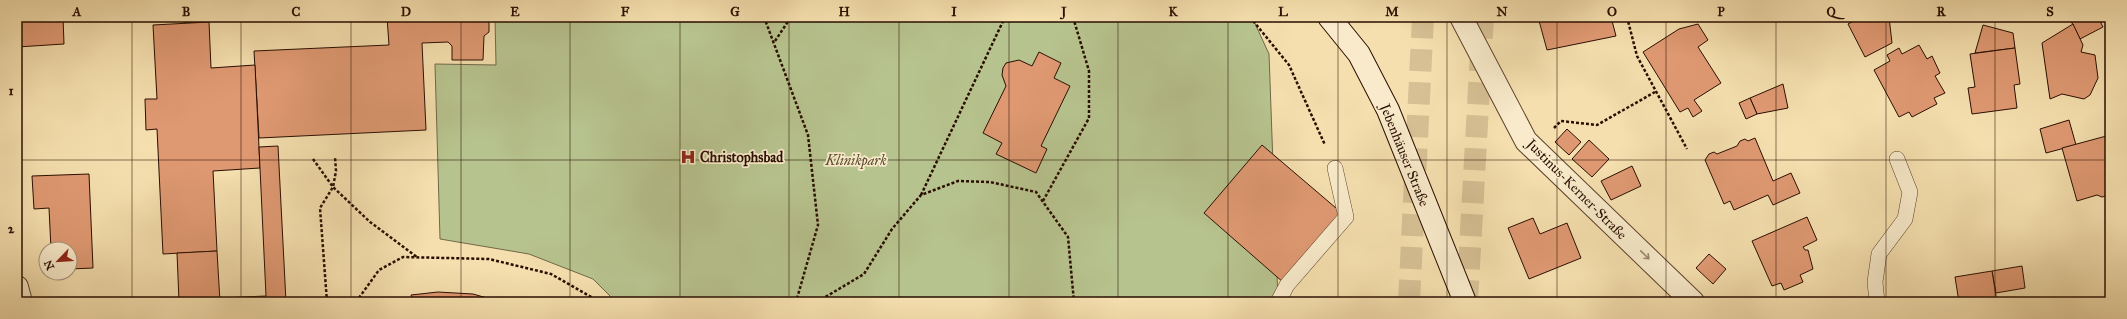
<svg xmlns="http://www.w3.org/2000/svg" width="2127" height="319" font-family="'IM FELL Great Primer',serif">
	<rect width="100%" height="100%" fill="#f5dfae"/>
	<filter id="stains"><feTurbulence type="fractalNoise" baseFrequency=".005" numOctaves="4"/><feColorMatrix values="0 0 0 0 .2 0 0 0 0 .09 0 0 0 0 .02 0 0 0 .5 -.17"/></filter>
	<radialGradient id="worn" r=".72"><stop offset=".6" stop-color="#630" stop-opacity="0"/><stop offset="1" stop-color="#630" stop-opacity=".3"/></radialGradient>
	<polygon fill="#b7c38e" stroke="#706848" points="495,17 1252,17 1269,54 1278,302 616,302 593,279 529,254 440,239 435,64 496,65"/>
	<g fill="#df9972" stroke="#290e01">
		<polygon points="17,17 63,17 64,44 17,47"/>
		<polygon points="184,17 197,17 197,22 184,23"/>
		<polygon points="387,17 488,17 489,19 489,32 484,36 483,60 452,60 452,46 448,42 422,43 426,130 259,138 254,51 389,45"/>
		<polygon points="1538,17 1611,17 1616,36 1547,50"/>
		<polygon points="1861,17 1889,17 1892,43 1865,57 1848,24"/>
		<polygon points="2069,17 2098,17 2103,27 2080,39"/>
		<polygon points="209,22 211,68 255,65 260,168 213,171 217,251 163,254 157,129 146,130 145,99 157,99 153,25"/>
		<polygon points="1698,24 1708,40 1698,47 1721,83 1694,100 1702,111 1693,117 1688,108 1680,112 1643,52 1679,29"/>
		<polygon points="2073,24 2083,45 2081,52 2095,55 2098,78 2090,95 2084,99 2062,94 2050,99 2042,43"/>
		<polygon points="1983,25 2013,33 2015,48 1975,53"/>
		<polygon points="1919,45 1927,59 1932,56 1940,73 1935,76 1945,93 1934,98 1937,104 1912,117 1909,112 1899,117 1874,70 1890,61 1887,55 1899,48 1902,54"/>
		<polygon points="2015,48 2020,84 2014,85 2017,108 1972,114 1968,88 1975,87 1970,54"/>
		<polygon points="1039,52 1061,63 1054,78 1070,86 1041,146 1047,149 1036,173 996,154 1002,143 983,133 1006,86 1002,75 1003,68 1006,63 1019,60 1032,66"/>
		<polygon points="1783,84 1788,108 1757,114 1750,98"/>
		<polygon points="1750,98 1757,114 1746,119 1739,103"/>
		<polygon points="2069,120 2076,145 2046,153 2040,129"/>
		<polygon points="1567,129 1581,142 1569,155 1555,142"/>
		<polygon points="2110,135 2110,167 2108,167 2110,195 2102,197 2097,195 2077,201 2062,148"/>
		<polygon points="1755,138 1773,181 1791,173 1800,193 1773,205 1768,195 1734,210 1730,201 1724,204 1705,160 1709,154 1714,152 1717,154 1737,146 1740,141 1745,139 1748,141"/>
		<polygon points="1589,140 1609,159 1592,177 1572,159"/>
		<polygon points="1262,145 1343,214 1284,283 1204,213"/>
		<polygon points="278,146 286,302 220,302 220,298 266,296 259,147"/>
		<polygon points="1632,166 1641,186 1611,200 1601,181"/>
		<polygon points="89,174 93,268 70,269 70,249 51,249 49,208 34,209 32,176"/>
		<polygon points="1807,217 1817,240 1803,247 1805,250 1808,250 1813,269 1800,275 1803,282 1784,290 1781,283 1772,286 1752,241"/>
		<polygon points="1533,218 1540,234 1567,223 1581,258 1529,279 1508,228"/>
		<polygon points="217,251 220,302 163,302 179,301 177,253"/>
		<polygon points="1709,254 1726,269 1713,284 1696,268"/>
		<polygon points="2022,266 2025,288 1996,293 1992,271"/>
		<polygon points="1992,271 1997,302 1959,302 1955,277"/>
		<polygon points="438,292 473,294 501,302 409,302 413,301 411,295"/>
	</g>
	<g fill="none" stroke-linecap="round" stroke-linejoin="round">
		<g stroke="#d6c094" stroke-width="22" stroke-dasharray="22 11" stroke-linecap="butt">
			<polyline points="1409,302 1423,17"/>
			<polyline points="1467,302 1483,17"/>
		</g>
		<g stroke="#5c422c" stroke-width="16">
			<g id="lane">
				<polyline points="1278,302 1287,285 1346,217 1335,168"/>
				<polyline points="1877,302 1875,282 1879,254 1905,219 1910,192 1897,159"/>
			</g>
		</g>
		<g stroke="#5c422c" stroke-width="24">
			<g id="street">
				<polyline points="1461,17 1526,141 1693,302"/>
				<polyline points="17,287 21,302"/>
			</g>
		</g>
		<g stroke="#290e01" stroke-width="24">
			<polyline id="secondary" points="1329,17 1359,54 1388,110 1465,302"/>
		</g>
		<g stroke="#290e01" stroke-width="2.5" stroke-dasharray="3 2" stroke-linecap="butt">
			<polyline points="764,17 808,135 818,225 796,302"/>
			<polyline points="1250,17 1289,65 1325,145"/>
			<polyline points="1627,17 1637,56 1687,149"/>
			<polyline points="775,41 791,17"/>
			<polyline points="1554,128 1561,121 1597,125 1655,92"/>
			<polyline points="313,159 333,187 370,222 417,257"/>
			<polyline points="921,195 1005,17"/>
			<polyline points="1043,201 1089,118 1089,71 1073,17"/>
			<polyline points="327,302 320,208 333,187 336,171 335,157"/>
			<polyline points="356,302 379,270 403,257 489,259 551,274 600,302"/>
			<polyline points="817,302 864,274 892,229 921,195 958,181 990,182 1036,192 1068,237 1074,302"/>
		</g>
		<use href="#lane" stroke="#f8eaca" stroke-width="15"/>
		<use href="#street" stroke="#f8eaca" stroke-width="22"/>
		<use href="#secondary" stroke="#f8eaca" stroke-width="22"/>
	</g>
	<defs><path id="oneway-shaft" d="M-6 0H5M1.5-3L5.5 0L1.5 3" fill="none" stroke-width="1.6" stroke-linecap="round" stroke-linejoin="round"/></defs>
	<use stroke="#9b8770" href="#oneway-shaft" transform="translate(1645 255) rotate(44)"/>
	<path fill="none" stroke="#290e01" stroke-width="1" stroke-opacity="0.55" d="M132 17V302M241 17V302M351 17V302M461 17V302M570 17V302M680 17V302M789 17V302M899 17V302M1009 17V302M1118 17V302M1228 17V302M1338 17V302M1447 17V302M1557 17V302M1666 17V302M1776 17V302M1886 17V302M1995 17V302M17 160H2110"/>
	<defs>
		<g id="hospital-bare" transform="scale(1.2)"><path d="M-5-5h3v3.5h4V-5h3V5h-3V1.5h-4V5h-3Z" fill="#8f2418" stroke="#f8eaca" stroke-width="2.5" paint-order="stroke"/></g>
	</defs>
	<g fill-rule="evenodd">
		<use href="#hospital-bare" x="688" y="157"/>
	</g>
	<g text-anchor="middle" stroke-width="3.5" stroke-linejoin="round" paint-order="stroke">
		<g font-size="14" fill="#290e01" stroke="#f8eaca">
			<text transform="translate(1405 155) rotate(68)" y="5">Jebenhäuser Straße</text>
			<text transform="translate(1577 189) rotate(45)" y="5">Justinus-Kerner-Straße</text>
		</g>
		<g font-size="14" font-weight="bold" fill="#290e01" stroke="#f8eaca" text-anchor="start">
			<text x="700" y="162">Christophsbad</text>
		</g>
		<g font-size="14" font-style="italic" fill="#5b4d32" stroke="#f8eaca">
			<text x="856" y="165">Klinikpark</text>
		</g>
	</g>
	<rect width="2127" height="319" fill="none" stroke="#f5dfae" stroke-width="44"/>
	<g transform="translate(58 261) rotate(245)"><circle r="19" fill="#f8eaca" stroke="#a5927a"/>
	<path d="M0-3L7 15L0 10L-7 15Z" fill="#8f2418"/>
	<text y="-6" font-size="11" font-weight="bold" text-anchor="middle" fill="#290e01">N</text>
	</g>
	<rect x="22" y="22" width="2083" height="275" fill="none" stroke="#290e01" stroke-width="1.5"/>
	<g font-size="13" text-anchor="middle" font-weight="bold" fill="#290e01">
		<text x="77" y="16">A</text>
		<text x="186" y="16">B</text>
		<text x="296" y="16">C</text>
		<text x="406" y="16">D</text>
		<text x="515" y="16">E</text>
		<text x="625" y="16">F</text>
		<text x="735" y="16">G</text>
		<text x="844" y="16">H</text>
		<text x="954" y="16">I</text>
		<text x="1064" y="16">J</text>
		<text x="1173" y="16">K</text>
		<text x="1283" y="16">L</text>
		<text x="1392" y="16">M</text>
		<text x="1502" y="16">N</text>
		<text x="1612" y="16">O</text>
		<text x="1721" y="16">P</text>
		<text x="1831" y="16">Q</text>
		<text x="1941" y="16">R</text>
		<text x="2050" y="16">S</text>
		<text x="11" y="95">1</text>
		<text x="11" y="233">2</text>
	</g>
	<rect width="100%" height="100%" filter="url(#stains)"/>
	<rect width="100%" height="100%" fill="url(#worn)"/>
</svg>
